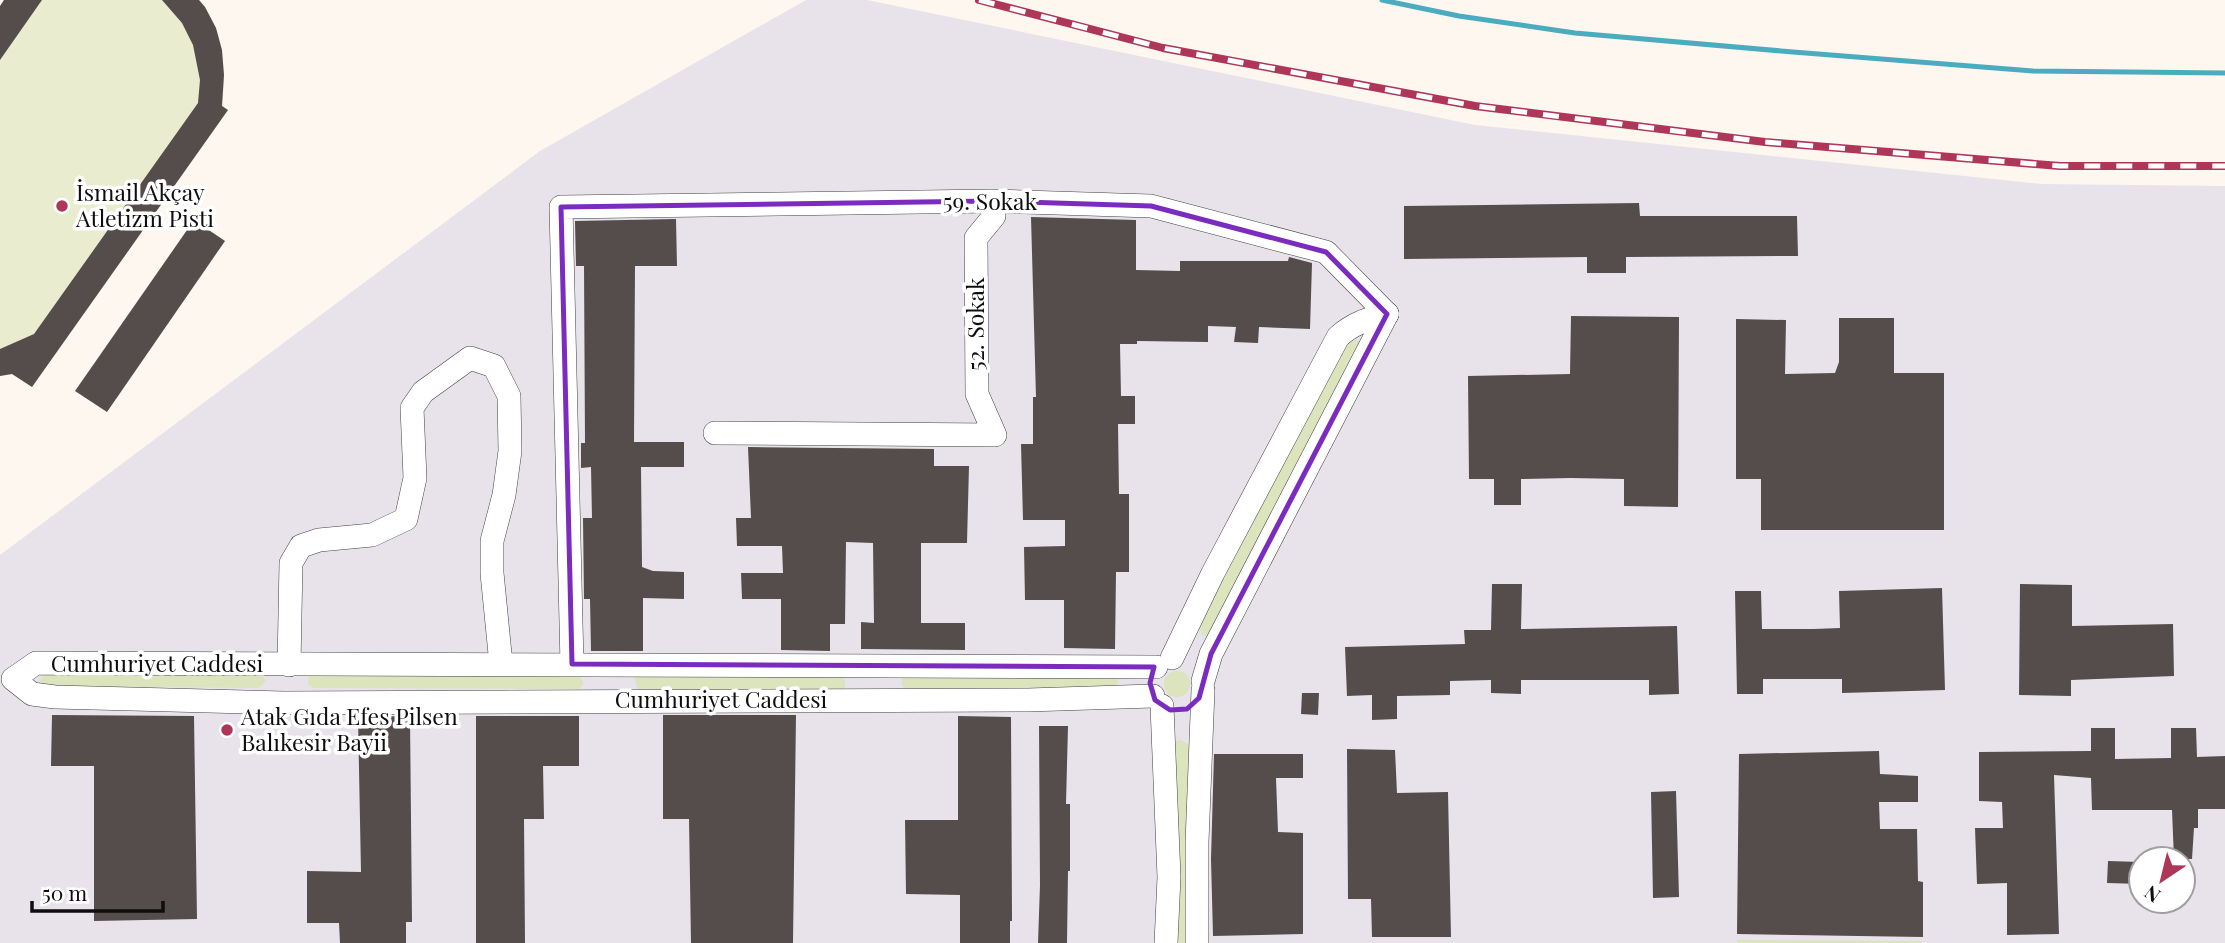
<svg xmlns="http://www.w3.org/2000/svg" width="2225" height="943" font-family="'Playfair Display',serif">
	<rect width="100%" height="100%" fill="#fdf7f0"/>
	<path fill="#e8e3eb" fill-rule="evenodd" d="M806 0H867L1475 125 2042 184 2225 186V943H0V555L540 151ZM2141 859H2183V901H2141Z"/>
	<g fill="#dbe4bd">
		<polygon points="1349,338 1362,342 1209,635 1203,636 1198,623"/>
		<circle cx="1177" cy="684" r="13"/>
		<polygon points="45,674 261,674 266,681 259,688 47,686 39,682"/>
		<polygon points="309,674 578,675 583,681 583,685 579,689 313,688 308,684"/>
		<polygon points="842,675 845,680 845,688 840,690 638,689 634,679 635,676"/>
		<polygon points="903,675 1117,677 1118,684 1112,689 909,689 904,688 901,683"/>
		<polygon points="1180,740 1188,744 1189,748 1188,943 1174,943 1173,746 1176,741"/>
		<polygon points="1737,940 1922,941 1922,943 1737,943"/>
	</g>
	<path fill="#e9ecce" d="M4 0H199C224 28 226 70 222 106L228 110 32 387 12 374 0 376V6Z"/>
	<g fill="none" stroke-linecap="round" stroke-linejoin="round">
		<polyline stroke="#4aacbe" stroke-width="5" points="1382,0 1459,16 1575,33 1793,52 2033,71 2225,73"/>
	</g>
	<g fill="#554d4b">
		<polygon points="4,0 42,0 0,60 0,6"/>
		<polygon points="162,0 199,0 205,7 216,28 222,50 224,75 222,106 228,110 32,387 12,374 0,376 0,349 34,334 198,103 200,80 193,45 182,23"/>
		<polygon points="1639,203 1640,216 1797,216 1798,256 1626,257 1626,273 1587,273 1587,257 1404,259 1404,206"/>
		<polygon points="1031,217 1136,220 1136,270 1180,271 1180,261 1288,261 1289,257 1312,263 1310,329 1259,327 1258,343 1234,342 1236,327 1208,326 1208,342 1137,341 1137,344 1120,344 1121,396 1135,396 1135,424 1118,424 1119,494 1129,494 1129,572 1116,572 1115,649 1064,648 1064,600 1025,600 1024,547 1065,546 1065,520 1023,520 1021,444 1033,444 1033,397 1036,397"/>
		<polygon points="676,219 677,266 635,266 634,442 684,442 684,467 641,467 642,567 653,571 684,572 684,599 643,598 643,651 591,651 590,599 584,599 583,518 592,518 591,467 581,468 581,443 585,443 584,266 576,266 575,221"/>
		<polygon points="194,220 225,241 107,412 75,391"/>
		<polygon points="1571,316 1679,317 1678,507 1624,506 1624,479 1571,478 1521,479 1521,505 1494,505 1494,479 1469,479 1468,376 1570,374"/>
		<polygon points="1839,318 1894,318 1894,373 1944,373 1944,530 1761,530 1761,479 1736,479 1736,319 1786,320 1785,374 1835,373 1839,362"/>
		<polygon points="748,447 934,449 934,466 969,466 967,543 921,543 921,623 965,623 965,650 861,649 861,622 874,623 873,543 846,542 845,624 830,624 830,651 781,650 781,599 742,599 741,573 783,573 782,546 737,546 736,518 751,518"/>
		<polygon points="1492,584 1522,584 1521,629 1677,626 1679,694 1649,695 1649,680 1521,680 1521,694 1491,693 1491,680 1450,681 1450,695 1397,696 1397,719 1372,720 1372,695 1347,696 1345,647 1465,644 1464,630 1491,630"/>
		<polygon points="2020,584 2072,585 2072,626 2173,624 2174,676 2071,680 2071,696 2019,695"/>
		<polygon points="1942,588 1945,690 1842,693 1842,679 1763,679 1763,694 1737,694 1735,591 1761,591 1762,629 1814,629 1840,628 1839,591"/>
		<polygon points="1302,693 1319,693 1318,715 1301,714"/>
		<polygon points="52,715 194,716 197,919 94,921 94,766 51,766"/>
		<polygon points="663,715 796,715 793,943 691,943 689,819 663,819"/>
		<polygon points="410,716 412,922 406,922 406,943 340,943 339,923 307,923 307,871 361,872 358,717"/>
		<polygon points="476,716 579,716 579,766 543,766 544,819 524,819 525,943 476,943"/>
		<polygon points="958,716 1011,717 1012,921 1010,921 1010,943 960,943 960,895 906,894 905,820 958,820"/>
		<polygon points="1039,726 1068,726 1066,804 1070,804 1070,871 1068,871 1067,943 1038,943 1040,885"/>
		<polygon points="2091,728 2115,728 2115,759 2171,758 2171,728 2196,728 2197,757 2225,756 2225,809 2198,809 2198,828 2194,828 2192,859 2174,859 2172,810 2092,810 2091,778 2054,775 2059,934 2007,935 2007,883 1977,884 1975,828 2003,828 2002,802 1979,801 1979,752 2091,751"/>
		<polygon points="1347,749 1395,750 1397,793 1448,792 1451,937 1372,937 1371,899 1348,899"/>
		<polygon points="1879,751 1880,774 1918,776 1918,802 1879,802 1880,829 1917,829 1918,881 1923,882 1923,937 1737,934 1739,754"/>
		<polygon points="1214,754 1303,754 1303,778 1276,778 1278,832 1303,833 1303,934 1213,936 1211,859"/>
		<polygon points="1676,791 1679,897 1653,898 1651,792"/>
		<polygon points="2108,861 2141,862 2141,884 2107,883"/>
	</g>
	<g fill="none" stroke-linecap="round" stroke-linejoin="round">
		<g stroke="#414141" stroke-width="24">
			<g id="minor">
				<polyline points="715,433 995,435 977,394 976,238 994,216"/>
				<path d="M1172 658 1213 573 1338 337C1352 324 1367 319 1387 314"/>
				<polyline points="572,664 561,207 992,201 1151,206 1326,252 1387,314"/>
				<polyline points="289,665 291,563 301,546 319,540 372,535 406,519 415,478 412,408 423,392 470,358 494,366 509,396 510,451 504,495 492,541 492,573 501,664"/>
				<polyline points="1203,681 1211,654 1387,314"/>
				<polyline points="1153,696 1028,700 284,703 55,697 32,694 13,679 36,663 1156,667"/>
				<polyline points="1162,706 1169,877 1166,943"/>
				<polyline points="1197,943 1197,842 1203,690"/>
			</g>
		</g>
		<use href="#minor" stroke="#fff" stroke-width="23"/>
		<g stroke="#ae3659" stroke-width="8">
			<polyline id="rail" points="979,0 1163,48 1475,106 1765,142 2060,166 2225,166"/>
		</g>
		<use href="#rail" stroke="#fff" stroke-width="5" stroke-dasharray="16" stroke-linecap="butt"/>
	</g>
	<path fill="none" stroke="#7b2cbf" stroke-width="5" stroke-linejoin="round" d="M992 201 1151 206 1326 252 1387 314 1211 654 1199 698 1187 709 1170 710 1155 700 1150 683 1154 667 572 664 561 207Z"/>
	<g fill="#ae3659" stroke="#fff" stroke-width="2.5">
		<circle cx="62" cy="206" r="7"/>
		<circle cx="227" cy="730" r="7"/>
	</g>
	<g text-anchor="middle" stroke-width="7" stroke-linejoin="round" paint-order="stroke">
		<g font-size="23" fill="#0e0e0e" stroke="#fff" text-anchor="start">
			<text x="76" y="201">İsmail Akçay<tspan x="76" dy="26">Atletizm Pisti</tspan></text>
			<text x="241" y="725">Atak Gıda Efes Pilsen<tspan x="241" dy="26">Balıkesir Bayii</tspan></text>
		</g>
		<g font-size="23" fill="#0e0e0e" stroke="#fff">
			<text x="990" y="210">59. Sokak</text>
			<text transform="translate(976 324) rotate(-90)" y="8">52. Sokak</text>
			<text x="157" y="672">Cumhuriyet Caddesi</text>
			<text x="721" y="708">Cumhuriyet Caddesi</text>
		</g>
	</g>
	<g transform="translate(2162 880) rotate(215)"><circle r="33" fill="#ffffff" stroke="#9f9f9f" stroke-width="2"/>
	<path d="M0-5L12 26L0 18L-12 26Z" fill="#ae3659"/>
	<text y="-10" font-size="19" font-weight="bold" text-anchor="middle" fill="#0e0e0e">N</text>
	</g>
	<path d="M32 901v10h131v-10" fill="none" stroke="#0e0e0e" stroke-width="3.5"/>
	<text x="42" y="901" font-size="21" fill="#0e0e0e" stroke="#ffffff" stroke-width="5" paint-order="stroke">50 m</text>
</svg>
